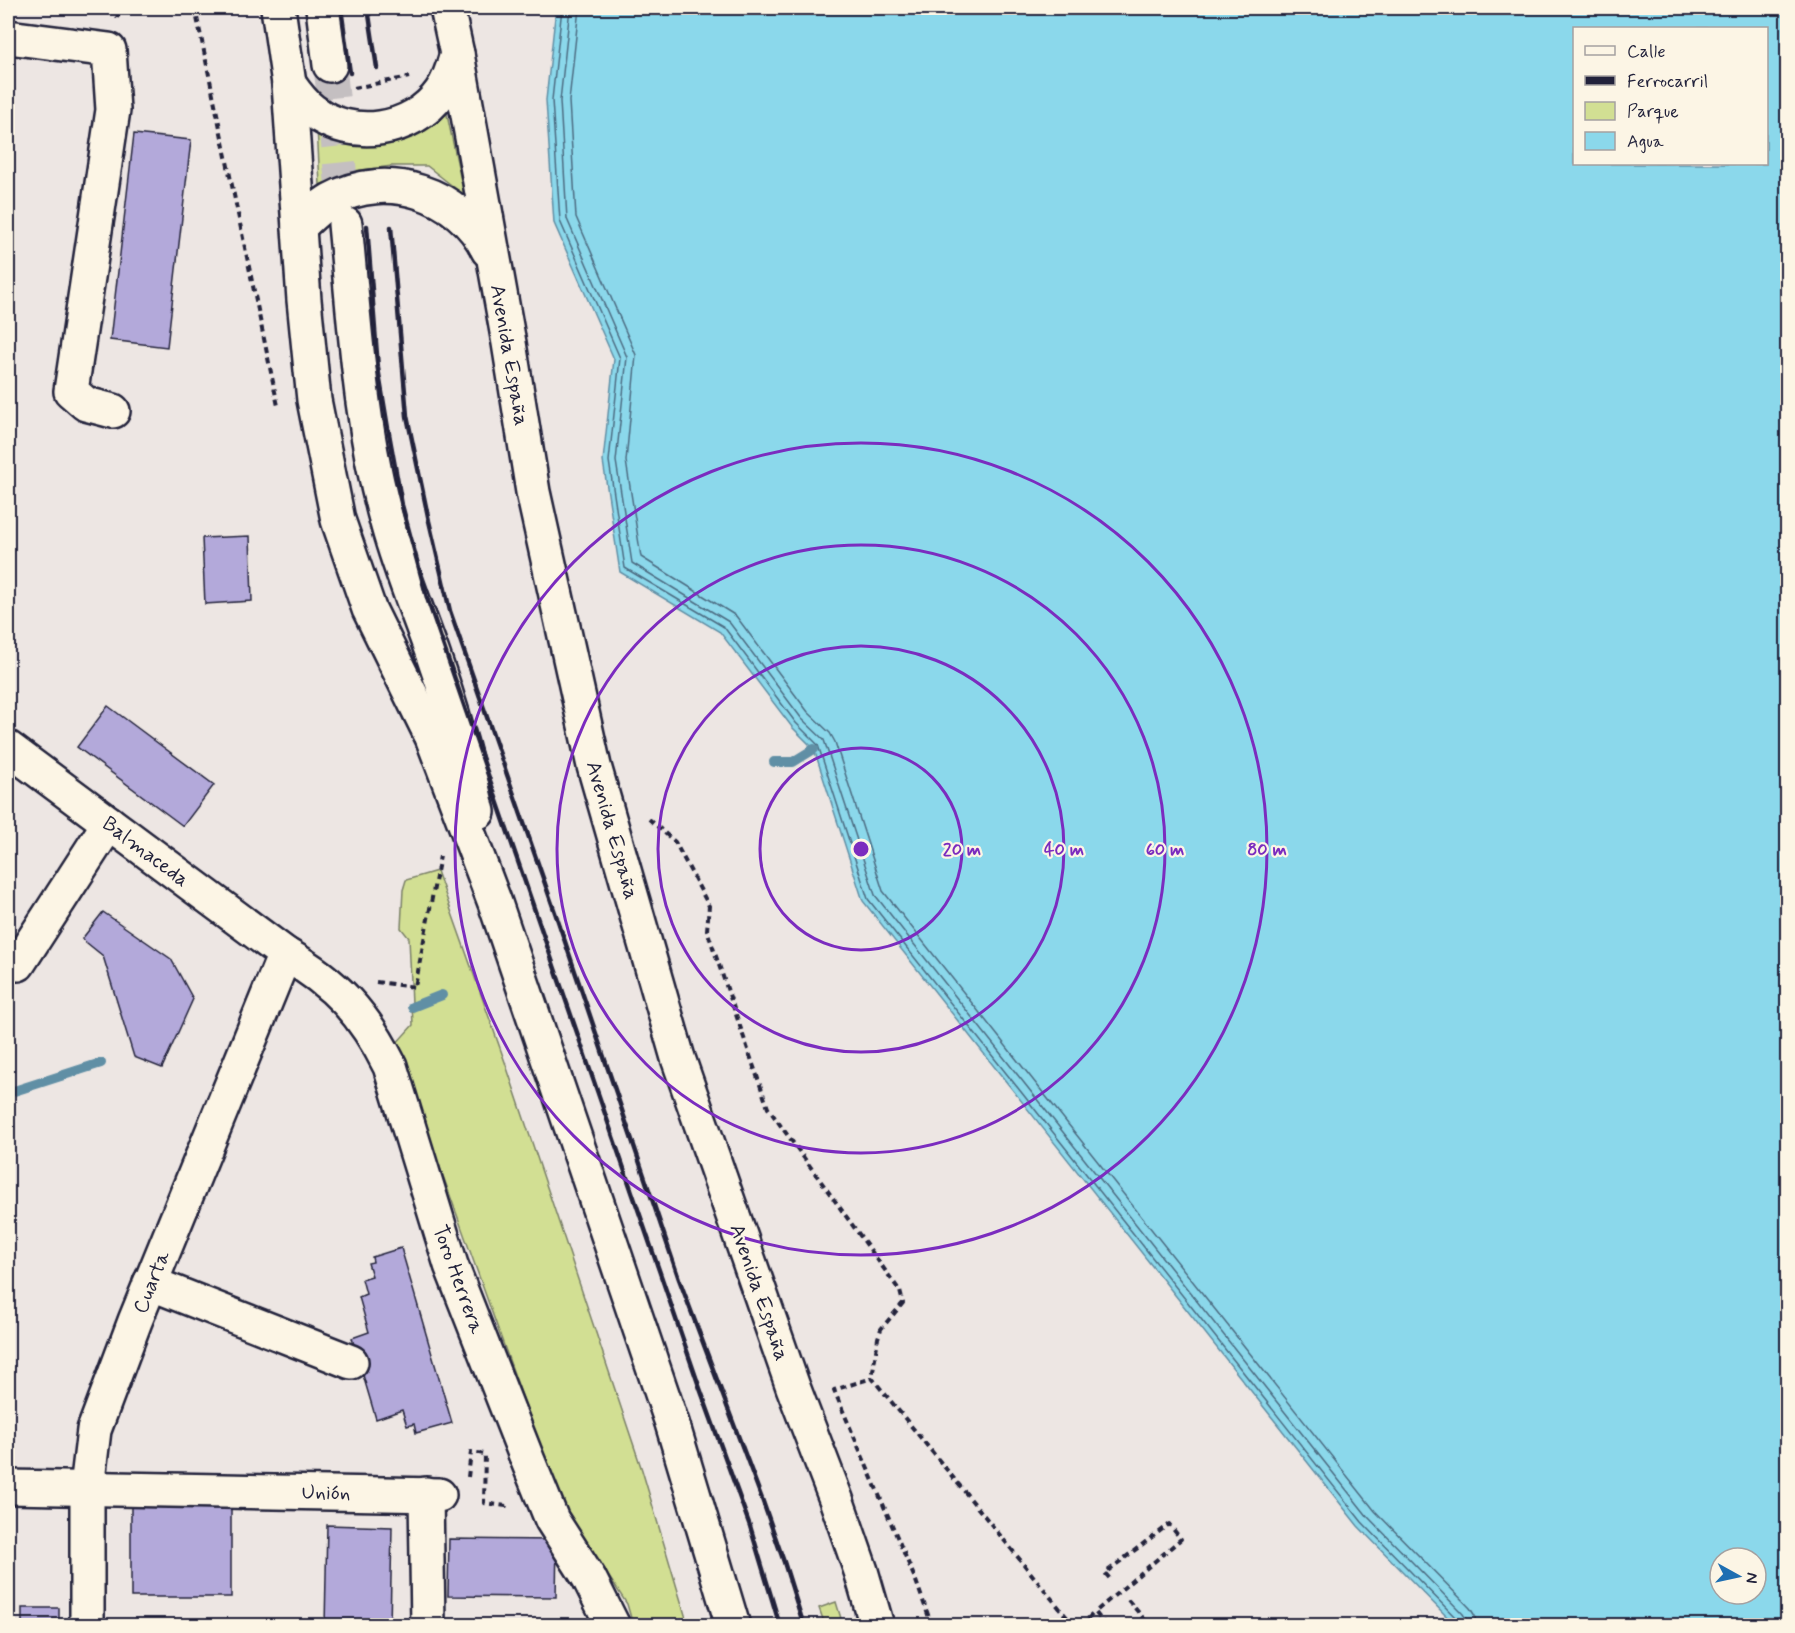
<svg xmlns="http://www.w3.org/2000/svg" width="1795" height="1633" font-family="Mynerve,sans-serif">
	<rect width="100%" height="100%" fill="#ede6e3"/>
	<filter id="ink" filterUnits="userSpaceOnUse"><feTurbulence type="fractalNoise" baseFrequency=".0167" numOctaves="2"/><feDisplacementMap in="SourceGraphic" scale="12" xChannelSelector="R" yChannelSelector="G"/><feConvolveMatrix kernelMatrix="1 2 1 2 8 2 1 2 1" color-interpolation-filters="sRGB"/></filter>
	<g filter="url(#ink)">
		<g fill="#d2df93" stroke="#7a8067" stroke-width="1.5">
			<polygon points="445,105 464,195 427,166 392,166 346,172 320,185 317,126"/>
			<polygon points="437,871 505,1062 642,1470 688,1625 633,1625 627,1604 578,1530 564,1513 405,1070 393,1047 413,1025 409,938 401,928 403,890 406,880"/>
			<polygon points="836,1602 843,1625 825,1625 819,1608"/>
		</g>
		<path fill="#8bd8eb" stroke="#618fa5" stroke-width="1.5" fill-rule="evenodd" d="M556 8H1787V1625H1455L1358 1526 863 901 814 749 792 727 720 632 620 572 603 461 614 359 554 223 546 100ZM1574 28H1766V164H1574ZM1720 1558H1756V1594H1720Z"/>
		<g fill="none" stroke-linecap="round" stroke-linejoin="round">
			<g stroke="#4c6b81" stroke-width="1.5">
				<polyline points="562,8 552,100 560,221 620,358 609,461 625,568 724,627 796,723 818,745 868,899 1362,1522 1457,1619 1459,1626"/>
				<polyline points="570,8 560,101 567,219 627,357 616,461 632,563 729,622 802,719 824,740 875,895 1368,1517 1463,1614 1466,1619 1467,1626"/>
				<polyline points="579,8 569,101 576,217 636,355 626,461 641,557 736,616 808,712 830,733 835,742 883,891 1375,1511 1470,1608 1475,1616 1476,1626"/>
			</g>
			<g stroke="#618fa5" stroke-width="10">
				<polyline points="774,762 793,762 814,749"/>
				<polyline points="412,1007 442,995"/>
				<polyline points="8,1093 101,1063"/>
			</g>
		</g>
		<g fill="#b3a9da" stroke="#22223b" stroke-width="1.5">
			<polygon points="134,134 191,140 167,347 110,340"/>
			<polygon points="250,536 252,601 205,604 202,538"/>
			<polygon points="108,706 214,785 183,826 77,747"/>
			<polygon points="103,912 171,959 193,999 162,1068 134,1057 103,956 82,939"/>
			<polygon points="401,1248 452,1423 416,1433 414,1424 407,1426 402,1410 376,1419 352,1338 369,1332 359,1297 366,1294 362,1279 372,1276 368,1263 373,1262 372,1257"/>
			<polygon points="131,1504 231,1505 231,1597 131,1597"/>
			<polygon points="327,1525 392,1527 390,1626 325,1626"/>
			<polygon points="449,1539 557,1540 556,1597 448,1596"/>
			<rect x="22" y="1608" width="37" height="18"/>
		</g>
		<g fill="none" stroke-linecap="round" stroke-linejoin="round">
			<polyline stroke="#c4bfc1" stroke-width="33" stroke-dasharray="33 16" stroke-linecap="butt" points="330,65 345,221"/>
			<g stroke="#22223b" stroke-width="38">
				<g id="minor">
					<polyline points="8,37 109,50 113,110 71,391 86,404 113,411"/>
					<path d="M8 748 285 954C336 983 364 1014 390 1066L451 1265 528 1461 552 1520 589 1578 613 1626"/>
					<polyline points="18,964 109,823"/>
					<polyline points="150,1283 351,1362"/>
					<polyline points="8,1487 439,1495"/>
					<polyline points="426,1494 428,1626"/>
					<polyline points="87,1626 87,1488 94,1430 135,1321 285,954"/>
				</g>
			</g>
			<g stroke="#22223b" stroke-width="38">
				<g id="major">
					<polyline points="278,8 289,84 304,300 314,400 338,520 369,609 432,737 495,903 672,1423 733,1626"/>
					<polyline points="323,8 330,65"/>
					<polyline points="447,8 457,54 509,343 533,492 594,766 678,1058 793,1387 836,1499 861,1571 877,1626"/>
					<path d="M289 84C296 94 303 104 313 111 351 141 413 132 441 92 449 81 453 68 457 54"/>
					<path d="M345 224C355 325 360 428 388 526 400 570 418 612 433 655 451 706 466 759 478 812"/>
					<path d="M299 227C309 217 319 207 331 200 387 169 460 193 488 250"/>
				</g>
			</g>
			<g stroke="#22223b" stroke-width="4" stroke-dasharray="6 4.5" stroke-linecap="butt">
				<polyline points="195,8 278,406"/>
				<polyline points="117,18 120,8"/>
				<polyline points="354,88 409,77"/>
				<polyline points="649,819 675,842 709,906 707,930 768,1108 900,1291 903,1303 881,1329 878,1338 872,1378"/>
				<polyline points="376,982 415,987 440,856"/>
				<polyline points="468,1477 471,1452 485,1454 484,1503 506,1506 508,1502"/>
				<polyline points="1128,1600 1150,1626"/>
				<polyline points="932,1626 916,1581 834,1390 872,1378 1074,1626"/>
				<polyline points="1080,1626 1095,1612"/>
				<polyline points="1106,1626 1095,1612 1181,1539 1169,1524 1105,1573 1111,1580"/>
			</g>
			<use href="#minor" stroke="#fcf5e5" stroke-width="33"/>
			<use href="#major" stroke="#fcf5e5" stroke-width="33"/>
			<g stroke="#22223b" stroke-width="4.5">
				<polyline points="341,8 350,73"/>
				<polyline points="368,8 377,68"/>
				<polyline points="367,226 378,368 388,428 402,505 427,598 698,1383 750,1526 780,1626"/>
				<polyline points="391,227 407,416 429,521 450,611 558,921 679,1279 762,1499 784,1562 804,1626"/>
			</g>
		</g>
	</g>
	<g fill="none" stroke="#7b2cbf" stroke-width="3">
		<circle cx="861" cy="849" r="101"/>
		<circle cx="861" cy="849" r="203"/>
		<circle cx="861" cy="849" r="304"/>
		<circle cx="861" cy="849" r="406"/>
	</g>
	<g text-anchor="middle" stroke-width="4.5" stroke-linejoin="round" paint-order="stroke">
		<g font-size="21" fill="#22223b" stroke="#fcf5e5">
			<text transform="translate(510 355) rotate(80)" y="7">Avenida España</text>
			<text transform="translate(613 830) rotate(74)" y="7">Avenida España</text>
			<text transform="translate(146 851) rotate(37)" y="7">Balmaceda</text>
			<text transform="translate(459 1279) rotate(70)" y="7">Toro Herrera</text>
			<text transform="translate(151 1282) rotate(-68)" y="7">Cuarta</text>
			<text transform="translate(760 1292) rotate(71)" y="7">Avenida España</text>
			<text transform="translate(326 1492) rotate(1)" y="7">Unión</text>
		</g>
	</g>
	<circle cx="861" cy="849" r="9" fill="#7b2cbf" stroke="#fcf5e5" stroke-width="3"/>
	<g font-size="18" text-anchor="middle" font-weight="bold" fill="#7b2cbf" stroke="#fcf5e5" stroke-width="4.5" stroke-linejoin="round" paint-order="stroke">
		<text x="962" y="855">20 m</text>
		<text x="1064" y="855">40 m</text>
		<text x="1165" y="855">60 m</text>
		<text x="1267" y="855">80 m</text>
	</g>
	<rect width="1795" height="1633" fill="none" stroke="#fcf5e5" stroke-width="30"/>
	<rect x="15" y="15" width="1765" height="1603" fill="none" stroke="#22223b" stroke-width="2" filter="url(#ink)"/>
	<rect x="1573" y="27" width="195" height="138" fill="#fcf5e5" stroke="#a5a1a1" stroke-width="1.5"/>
	<rect x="1585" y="46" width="30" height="9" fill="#fcf5e5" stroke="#a5a1a1" stroke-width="1.5"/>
	<text x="1627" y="57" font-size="18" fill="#22223b">Calle</text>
	<rect x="1585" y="76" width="30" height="9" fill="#22223b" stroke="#a5a1a1" stroke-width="1.5"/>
	<text x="1627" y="87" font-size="18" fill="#22223b">Ferrocarril</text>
	<rect x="1585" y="102" width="30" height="18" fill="#d2df93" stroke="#a5a1a1" stroke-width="1.5"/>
	<text x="1627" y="117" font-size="18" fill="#22223b">Parque</text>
	<rect x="1585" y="132" width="30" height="18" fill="#8bd8eb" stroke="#a5a1a1" stroke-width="1.5"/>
	<text x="1627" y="147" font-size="18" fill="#22223b">Agua</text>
	<g transform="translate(1738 1576) rotate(98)"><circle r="28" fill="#fcf5e5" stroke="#a5a1a1" stroke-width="1.5"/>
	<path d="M0-4.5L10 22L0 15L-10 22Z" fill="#1f6fb2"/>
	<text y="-9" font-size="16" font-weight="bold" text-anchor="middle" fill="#22223b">N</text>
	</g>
</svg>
